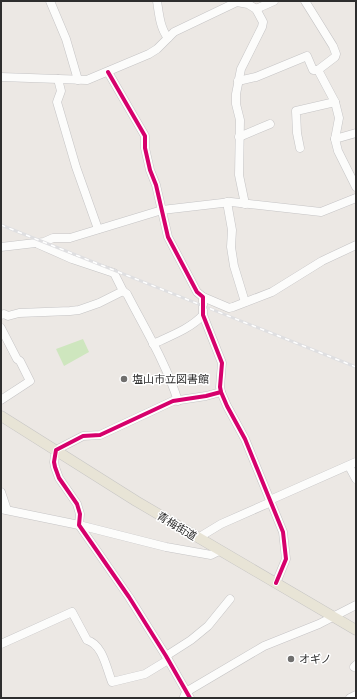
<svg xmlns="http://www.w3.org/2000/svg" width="357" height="699" font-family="'Archivo Narrow','Noto Sans JP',sans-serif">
	<rect width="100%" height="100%" fill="#ece8e4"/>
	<polygon fill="#cee6be" points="83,339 89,352 64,366 56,349"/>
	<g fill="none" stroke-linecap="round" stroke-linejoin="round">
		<g stroke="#c5c4c5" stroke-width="9">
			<g id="minor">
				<polyline points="50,1 66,39 78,80"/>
				<path d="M157 1C159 14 160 28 168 38"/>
				<polyline points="305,1 333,46 336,54 335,57 318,70 335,102 339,118 335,139 338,151 356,187"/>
				<polyline points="256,9 274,1"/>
				<polyline points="108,72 145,136 145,148 150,170 156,185 168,237 197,292 203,297 203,315 222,363 220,387 221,392 227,406 245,439 283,532 286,559 276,583"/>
				<polyline points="1,77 87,80 149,54 157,49 174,32 237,2 248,4 256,9 263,22 262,27 241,69 236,94 236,104 240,120 239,175 245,204"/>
				<polyline points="58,79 61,91 57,102 76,167 98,229"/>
				<polyline points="238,81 256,77 307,56 313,70 318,70"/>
				<polyline points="239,137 270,124"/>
				<polyline points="335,139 356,133"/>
				<polyline points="300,148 297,133 296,111 335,102"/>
				<polyline points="227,202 232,230 231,247 234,266 245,302"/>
				<polyline points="1,247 44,242 53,238 70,238 162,210 231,202 321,212 356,198"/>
				<path d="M123 291 127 294C145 329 166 363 178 401"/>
				<polyline points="203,297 229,308 233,307 272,292 322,261 356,245"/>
				<polyline points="1,315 4,314 8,316 19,313 70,311 79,310 99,303 123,291 114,273 72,259 38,244"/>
				<polyline points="1,328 17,359 20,361 30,381 1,400"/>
				<path d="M153 344C170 336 190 329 203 315"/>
				<polyline points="349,466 356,479"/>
				<polyline points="1,492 7,510"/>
				<polyline points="270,500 356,462"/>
				<polyline points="1,509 79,525 166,547 211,555 219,551"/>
				<polyline points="198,538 221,524 271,502"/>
				<path d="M1 644 72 612 87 640C103 645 106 667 112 682L145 674 168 660"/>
				<polyline points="166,656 191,640 208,626 230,599"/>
				<polyline points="354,667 356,665"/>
				<polyline points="184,697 186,692 264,646 319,624 356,605"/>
				<polyline points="190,698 166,656 129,597 79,525 80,514 77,504 59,478 55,467 54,462 56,450 83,436 100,435 173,401 206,396 221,392"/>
				<polyline points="350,698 356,695"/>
			</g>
		</g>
		<g stroke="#c6c5c4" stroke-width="11">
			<polyline id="major" points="1,416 136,501 356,630"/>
		</g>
		<use href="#minor" stroke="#fcfcfb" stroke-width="8"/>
		<use href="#major" stroke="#e8e4d6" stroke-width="10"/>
		<g stroke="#dfdfe1" stroke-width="3">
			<polyline id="rail" points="1,225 356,367"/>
		</g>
		<use href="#rail" stroke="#fff" stroke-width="1.5" stroke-dasharray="4.5" stroke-linecap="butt"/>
		<g stroke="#fff" stroke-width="6">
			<g id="cycleway">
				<polyline points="108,72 145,136 145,148 150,170 156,185 168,237 197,292 203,297 203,315 222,363 220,387 221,392 227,406 245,439 283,532 286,559 276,583"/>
				<polyline points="190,698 166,656 129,597 79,525 80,514 77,504 59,478 55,467 54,462 56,450 83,436 100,435 173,401 206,396 221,392"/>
			</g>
		</g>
		<use href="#cycleway" stroke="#d6006c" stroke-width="4"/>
	</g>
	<g fill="#706f6e" stroke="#fff" stroke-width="1.5">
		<circle cx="124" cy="379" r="4"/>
		<circle cx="291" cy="659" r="4"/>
	</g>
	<g text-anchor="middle" stroke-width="3" stroke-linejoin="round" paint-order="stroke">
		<g font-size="11" fill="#2e2e2e" stroke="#fff" text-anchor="start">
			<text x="132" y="383">塩山市立図書館</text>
			<text x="299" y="663">オギノ</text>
		</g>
		<g font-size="11" fill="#2e2e2e" stroke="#fff">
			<text transform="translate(177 526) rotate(31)" y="4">青梅街道</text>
		</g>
	</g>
	<rect width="357" height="699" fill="none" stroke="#2e2e2e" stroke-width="4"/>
</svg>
